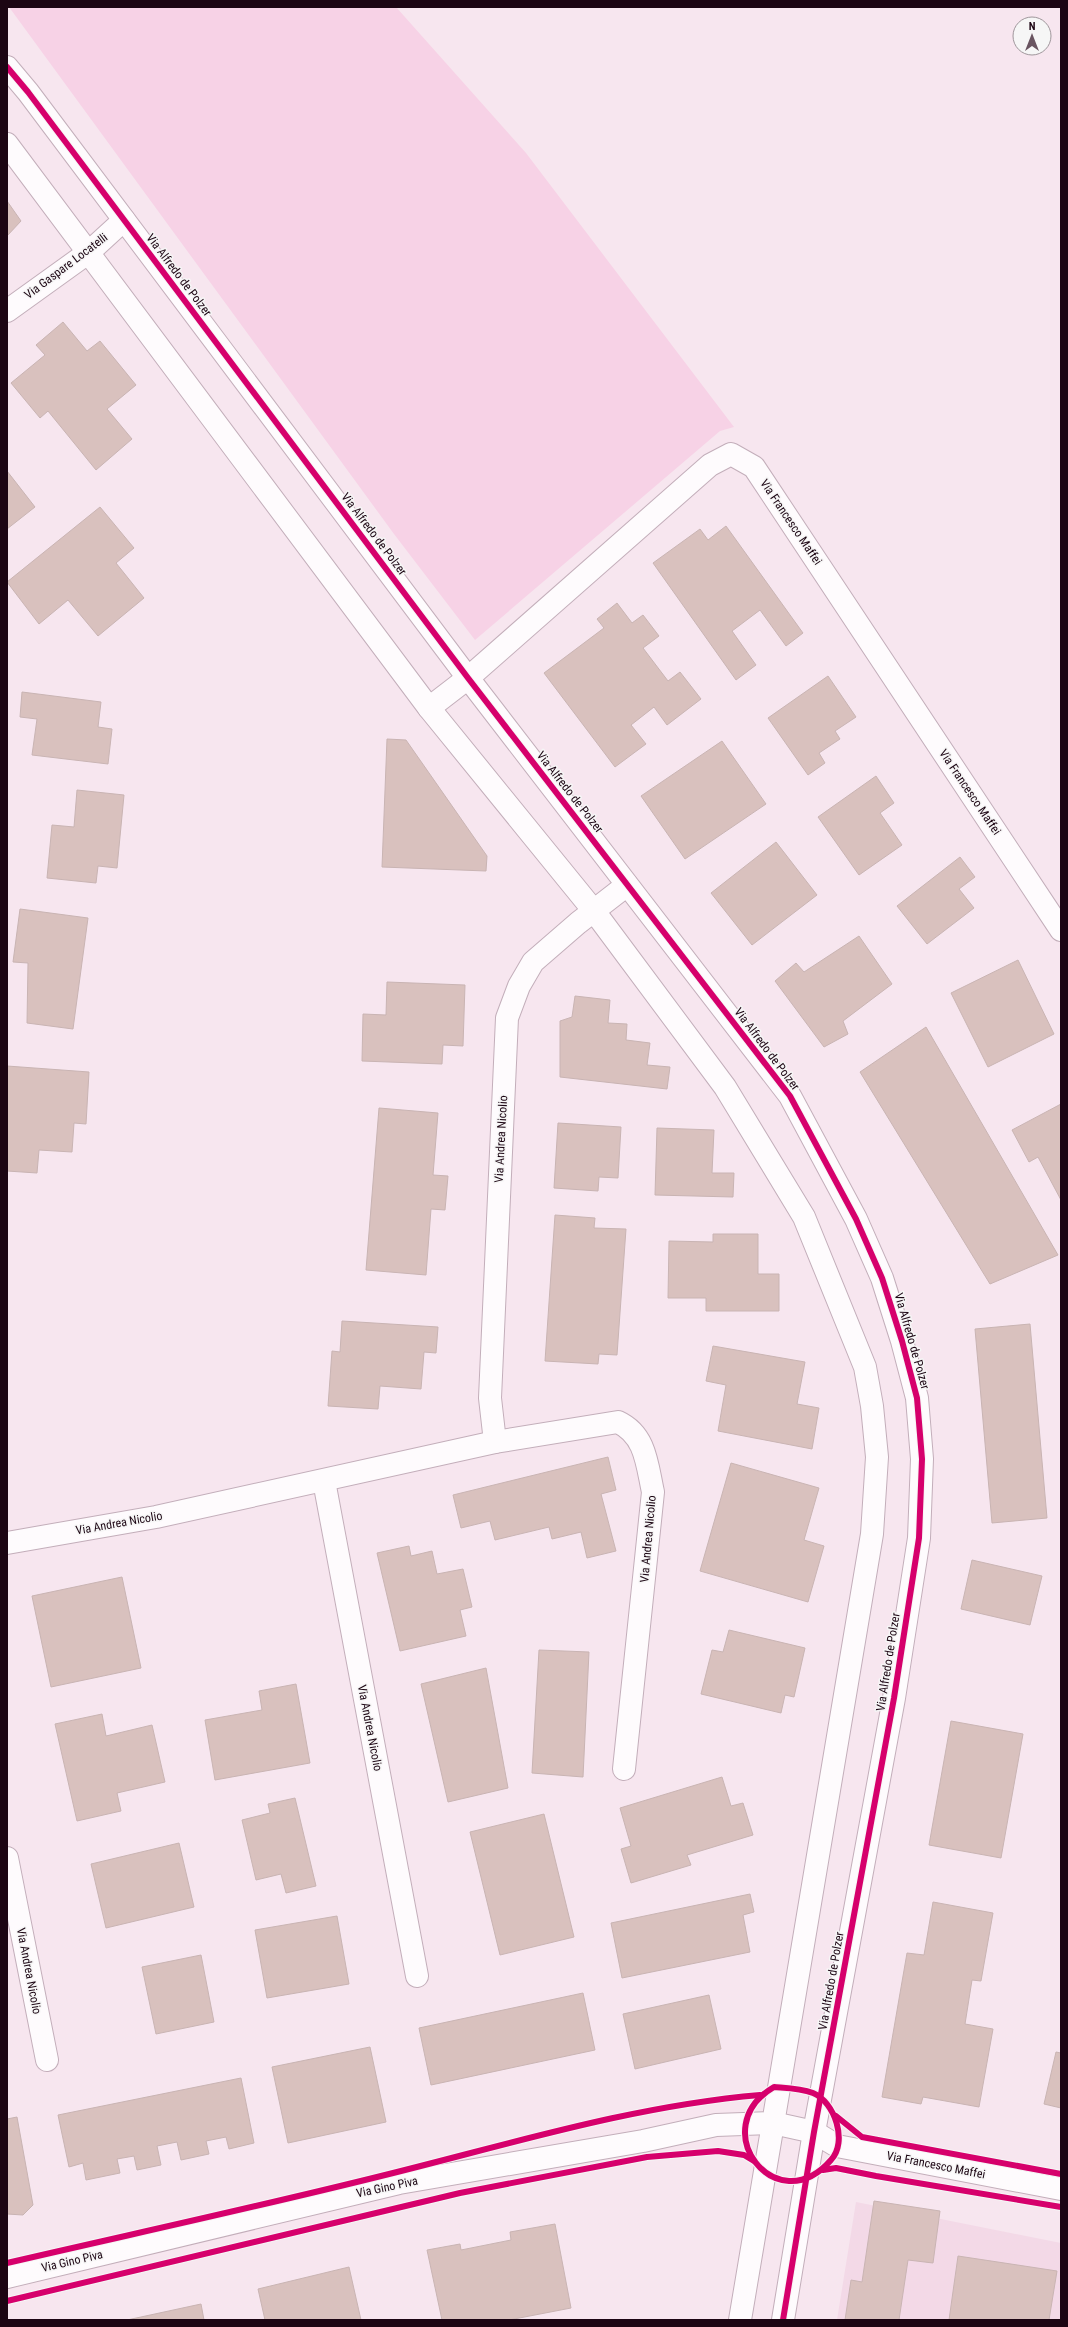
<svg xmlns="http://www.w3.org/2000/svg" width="1068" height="2327" font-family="'Roboto Condensed',sans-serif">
	<rect width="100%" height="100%" fill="#f7e6ef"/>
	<polygon fill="#f3d9e7" points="856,2202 1061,2243 1061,2320 837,2320"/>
	<polygon fill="#f7d2e6" points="9,7 396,7 526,153 734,427 720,431 475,640 394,534"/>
	<g fill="#d9c1be" stroke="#c9b4b3">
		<polygon points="7,201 21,221 7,236"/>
		<polygon points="63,322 87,351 100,341 136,385 107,409 132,439 96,470 48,411 40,418 11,383 45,355 36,345"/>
		<polygon points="7,471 35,507 7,529"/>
		<polygon points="100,507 134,548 116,563 144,598 98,636 68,600 39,624 7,582"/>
		<polygon points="726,526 803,633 786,646 760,610 732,631 756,665 736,680 653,563 700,529 708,540"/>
		<polygon points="617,603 632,623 643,615 659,636 643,648 668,681 680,672 701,699 667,725 654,707 631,725 646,744 615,767 544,673 604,628 597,619"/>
		<polygon points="828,676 856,717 835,731 840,739 819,753 825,763 808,775 768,718"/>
		<polygon points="22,692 101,702 98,727 112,729 108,764 32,755 37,719 20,717"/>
		<polygon points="387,739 406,740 487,856 486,871 382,867"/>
		<polygon points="722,741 766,804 685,859 641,796"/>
		<polygon points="876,776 894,803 880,813 902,845 859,875 818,817"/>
		<polygon points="77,790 124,795 117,868 98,866 96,883 47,878 52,825 74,827"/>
		<polygon points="776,842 817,895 752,945 711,893"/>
		<polygon points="960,857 975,877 959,889 974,908 927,944 897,906"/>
		<polygon points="20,909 88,918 73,1029 27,1023 28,963 13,962"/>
		<polygon points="859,936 892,984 843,1021 848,1034 824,1047 775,981 796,963 804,972"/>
		<polygon points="1018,960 1054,1034 988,1067 951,993"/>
		<polygon points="387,982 465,985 463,1046 443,1045 442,1064 362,1061 363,1014 386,1015"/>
		<polygon points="575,996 610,1000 608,1023 627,1024 626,1040 650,1043 647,1065 670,1067 667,1089 560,1077 560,1021 572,1017"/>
		<polygon points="926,1027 1058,1255 990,1284 860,1072"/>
		<polygon points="7,1066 89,1072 86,1124 74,1123 72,1152 39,1150 37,1173 7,1171"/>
		<polygon points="1061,1104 1061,1200 1038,1157 1029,1162 1012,1130"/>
		<polygon points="379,1108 438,1113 433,1175 448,1176 445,1210 431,1209 426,1275 366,1270"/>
		<polygon points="558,1123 621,1127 618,1178 599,1177 598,1191 554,1188"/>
		<polygon points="657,1128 714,1130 712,1173 734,1173 733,1197 655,1195"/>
		<polygon points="555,1215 595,1218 594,1228 626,1229 617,1355 599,1354 598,1364 545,1361"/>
		<polygon points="713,1234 758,1234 758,1274 779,1274 779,1311 706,1311 706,1298 668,1298 669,1241 713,1242"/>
		<polygon points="342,1321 438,1327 436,1353 424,1352 421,1389 380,1386 378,1409 328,1406 332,1351 340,1352"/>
		<polygon points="1030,1324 1047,1518 992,1523 975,1329"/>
		<polygon points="713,1346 805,1362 797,1404 819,1408 812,1449 718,1431 726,1385 706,1381"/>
		<polygon points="608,1457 616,1490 601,1494 616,1551 587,1558 581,1532 552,1539 549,1527 495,1540 490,1521 461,1528 453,1495"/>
		<polygon points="731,1463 819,1488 804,1540 824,1546 808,1602 700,1571"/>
		<polygon points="409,1546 411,1556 432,1551 437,1574 463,1569 472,1607 460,1610 466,1636 400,1651 377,1553"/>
		<polygon points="972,1560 1042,1576 1030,1625 961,1609"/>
		<polygon points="122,1577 141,1668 51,1687 32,1596"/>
		<polygon points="729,1630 805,1648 794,1697 785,1695 781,1713 701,1694 712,1650 723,1652"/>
		<polygon points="539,1650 589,1652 583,1777 532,1773"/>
		<polygon points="486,1668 508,1788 448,1802 421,1684"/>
		<polygon points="296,1684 310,1763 215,1780 205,1720 262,1710 259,1691"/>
		<polygon points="102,1714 106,1736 152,1725 165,1782 117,1793 121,1811 77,1821 55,1724"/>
		<polygon points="951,1721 1023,1734 1001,1858 929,1845"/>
		<polygon points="722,1777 731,1806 743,1803 753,1835 687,1855 691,1865 631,1883 621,1849 631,1846 620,1808"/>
		<polygon points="295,1798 316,1886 286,1893 281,1874 256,1880 242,1820 270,1813 268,1804"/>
		<polygon points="544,1814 574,1937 500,1955 470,1832"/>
		<polygon points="179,1843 194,1907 106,1928 91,1864"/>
		<polygon points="750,1894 754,1912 743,1915 750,1952 622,1978 611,1923"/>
		<polygon points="933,1902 993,1913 981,1981 972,1980 965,2024 993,2029 979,2107 923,2097 921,2104 882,2097 907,1953 924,1955"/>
		<polygon points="337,1916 349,1984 267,1998 255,1930"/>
		<polygon points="201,1955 214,2022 156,2034 142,1967"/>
		<polygon points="583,1993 595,2050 431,2085 419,2028"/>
		<polygon points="709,1995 721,2049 635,2069 623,2014"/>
		<polygon points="370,2047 386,2122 288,2143 272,2067"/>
		<polygon points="1056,2052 1061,2053 1061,2108 1044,2104"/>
		<polygon points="241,2078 254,2143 229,2149 226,2137 206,2141 209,2154 181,2160 177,2142 157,2146 161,2165 137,2170 134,2156 117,2159 120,2173 86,2180 83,2163 69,2167 58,2115"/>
		<polygon points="17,2117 33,2205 23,2215 7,2214 7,2119"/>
		<polygon points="874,2201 940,2211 933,2263 908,2260 899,2320 845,2320 851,2280 862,2282"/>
		<polygon points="555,2224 571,2308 509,2320 442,2320 427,2250 460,2244 461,2250 511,2240 510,2232"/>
		<polygon points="958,2256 1057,2271 1049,2320 949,2320"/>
		<polygon points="349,2267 361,2320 265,2320 258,2289"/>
		<polygon points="201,2304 204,2320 127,2320"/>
	</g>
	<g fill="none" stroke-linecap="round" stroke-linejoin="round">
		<g stroke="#c3aeba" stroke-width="24">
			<g id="street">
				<polyline points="7,311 89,252 124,220"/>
				<polyline points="429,708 468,678 710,465 731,454 754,467 1061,930"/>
				<polyline points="495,1442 490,1398 507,1018 519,986 533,962 578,923 627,885"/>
				<polyline points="324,1481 417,1976"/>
				<path d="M7 1543 156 1517 495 1442 618 1422C646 1435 647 1465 653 1492L624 1769"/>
				<polyline points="7,1858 47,2060"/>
				<polyline points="814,2132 837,2146 1061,2189"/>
			</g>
		</g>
		<g stroke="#c3aeba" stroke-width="24">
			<g id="secondary">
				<polyline points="7,67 28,92 468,678 790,1096 856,1219 882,1278 902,1341 917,1398 922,1459 919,1538 894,1698 814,2132 783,2320"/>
				<polyline points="7,144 429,708 594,911 725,1087 804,1217 865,1367 872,1406 877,1457 872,1534 740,2320"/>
				<polyline points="7,2277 399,2183 643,2141 716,2125 773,2123 814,2132"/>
			</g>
		</g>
		<use href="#street" stroke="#fefbfd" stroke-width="22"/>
		<use href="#secondary" stroke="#fefbfd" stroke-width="22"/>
		<g stroke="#f6f6f6" stroke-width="8">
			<g id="cycleway">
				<polyline points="7,67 28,92 468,678 790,1096 856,1219 882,1278 902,1341 917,1398 922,1459 919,1538 894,1698 814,2132 783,2320"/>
				<path d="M774 2087C787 2088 800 2088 813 2093 835 2102 848 2142 831 2160 776 2223 704 2128 774 2087Z"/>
				<polyline points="836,2116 862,2137 1061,2174"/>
				<polyline points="823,2170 836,2168 876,2176 1061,2207"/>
				<path d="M7 2263C132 2234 257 2207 381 2176 507 2145 631 2106 760 2095"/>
				<polyline points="7,2301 460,2193 647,2157 718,2151 744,2155 754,2161"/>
			</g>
		</g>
		<use href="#cycleway" stroke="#d6006c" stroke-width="6"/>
	</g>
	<g text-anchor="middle" stroke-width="3" stroke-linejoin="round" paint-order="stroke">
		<g font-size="12" fill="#1c0513" stroke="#f6f6f6">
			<text transform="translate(66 266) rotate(-37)" y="4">Via Gaspare Locatelli</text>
			<text transform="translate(179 275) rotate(53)" y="4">Via Alfredo de Polzer</text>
			<text transform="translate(791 522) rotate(56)" y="4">Via Francesco Maffei</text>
			<text transform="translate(374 534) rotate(53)" y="4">Via Alfredo de Polzer</text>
			<text transform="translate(570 792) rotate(52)" y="4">Via Alfredo de Polzer</text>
			<text transform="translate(970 792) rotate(56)" y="4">Via Francesco Maffei</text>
			<text transform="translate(767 1049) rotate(53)" y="4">Via Alfredo de Polzer</text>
			<text transform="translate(501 1139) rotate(-87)" y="4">Via Andrea Nicolio</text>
			<text transform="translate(912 1341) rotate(74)" y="4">Via Alfredo de Polzer</text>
			<text transform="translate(119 1523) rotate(-10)" y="4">Via Andrea Nicolio</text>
			<text transform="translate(648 1539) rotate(-85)" y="4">Via Andrea Nicolio</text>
			<text transform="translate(888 1662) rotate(-81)" y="4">Via Alfredo de Polzer</text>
			<text transform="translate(370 1728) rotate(79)" y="4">Via Andrea Nicolio</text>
			<text transform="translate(29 1971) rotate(79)" y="4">Via Andrea Nicolio</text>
			<text transform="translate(831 1981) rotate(-80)" y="4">Via Alfredo de Polzer</text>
			<text transform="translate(936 2165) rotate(11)" y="4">Via Francesco Maffei</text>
			<text transform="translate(387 2187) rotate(-12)" y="4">Via Gino Piva</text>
			<text transform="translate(72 2261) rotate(-13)" y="4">Via Gino Piva</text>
		</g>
	</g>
	<rect width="1068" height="2327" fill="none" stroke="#1c0513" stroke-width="16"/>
	<g transform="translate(1032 36)"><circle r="19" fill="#f6f6f6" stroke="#9f969b"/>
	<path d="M0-3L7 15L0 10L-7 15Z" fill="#695460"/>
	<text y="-6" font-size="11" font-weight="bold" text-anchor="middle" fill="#1c0513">N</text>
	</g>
</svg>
